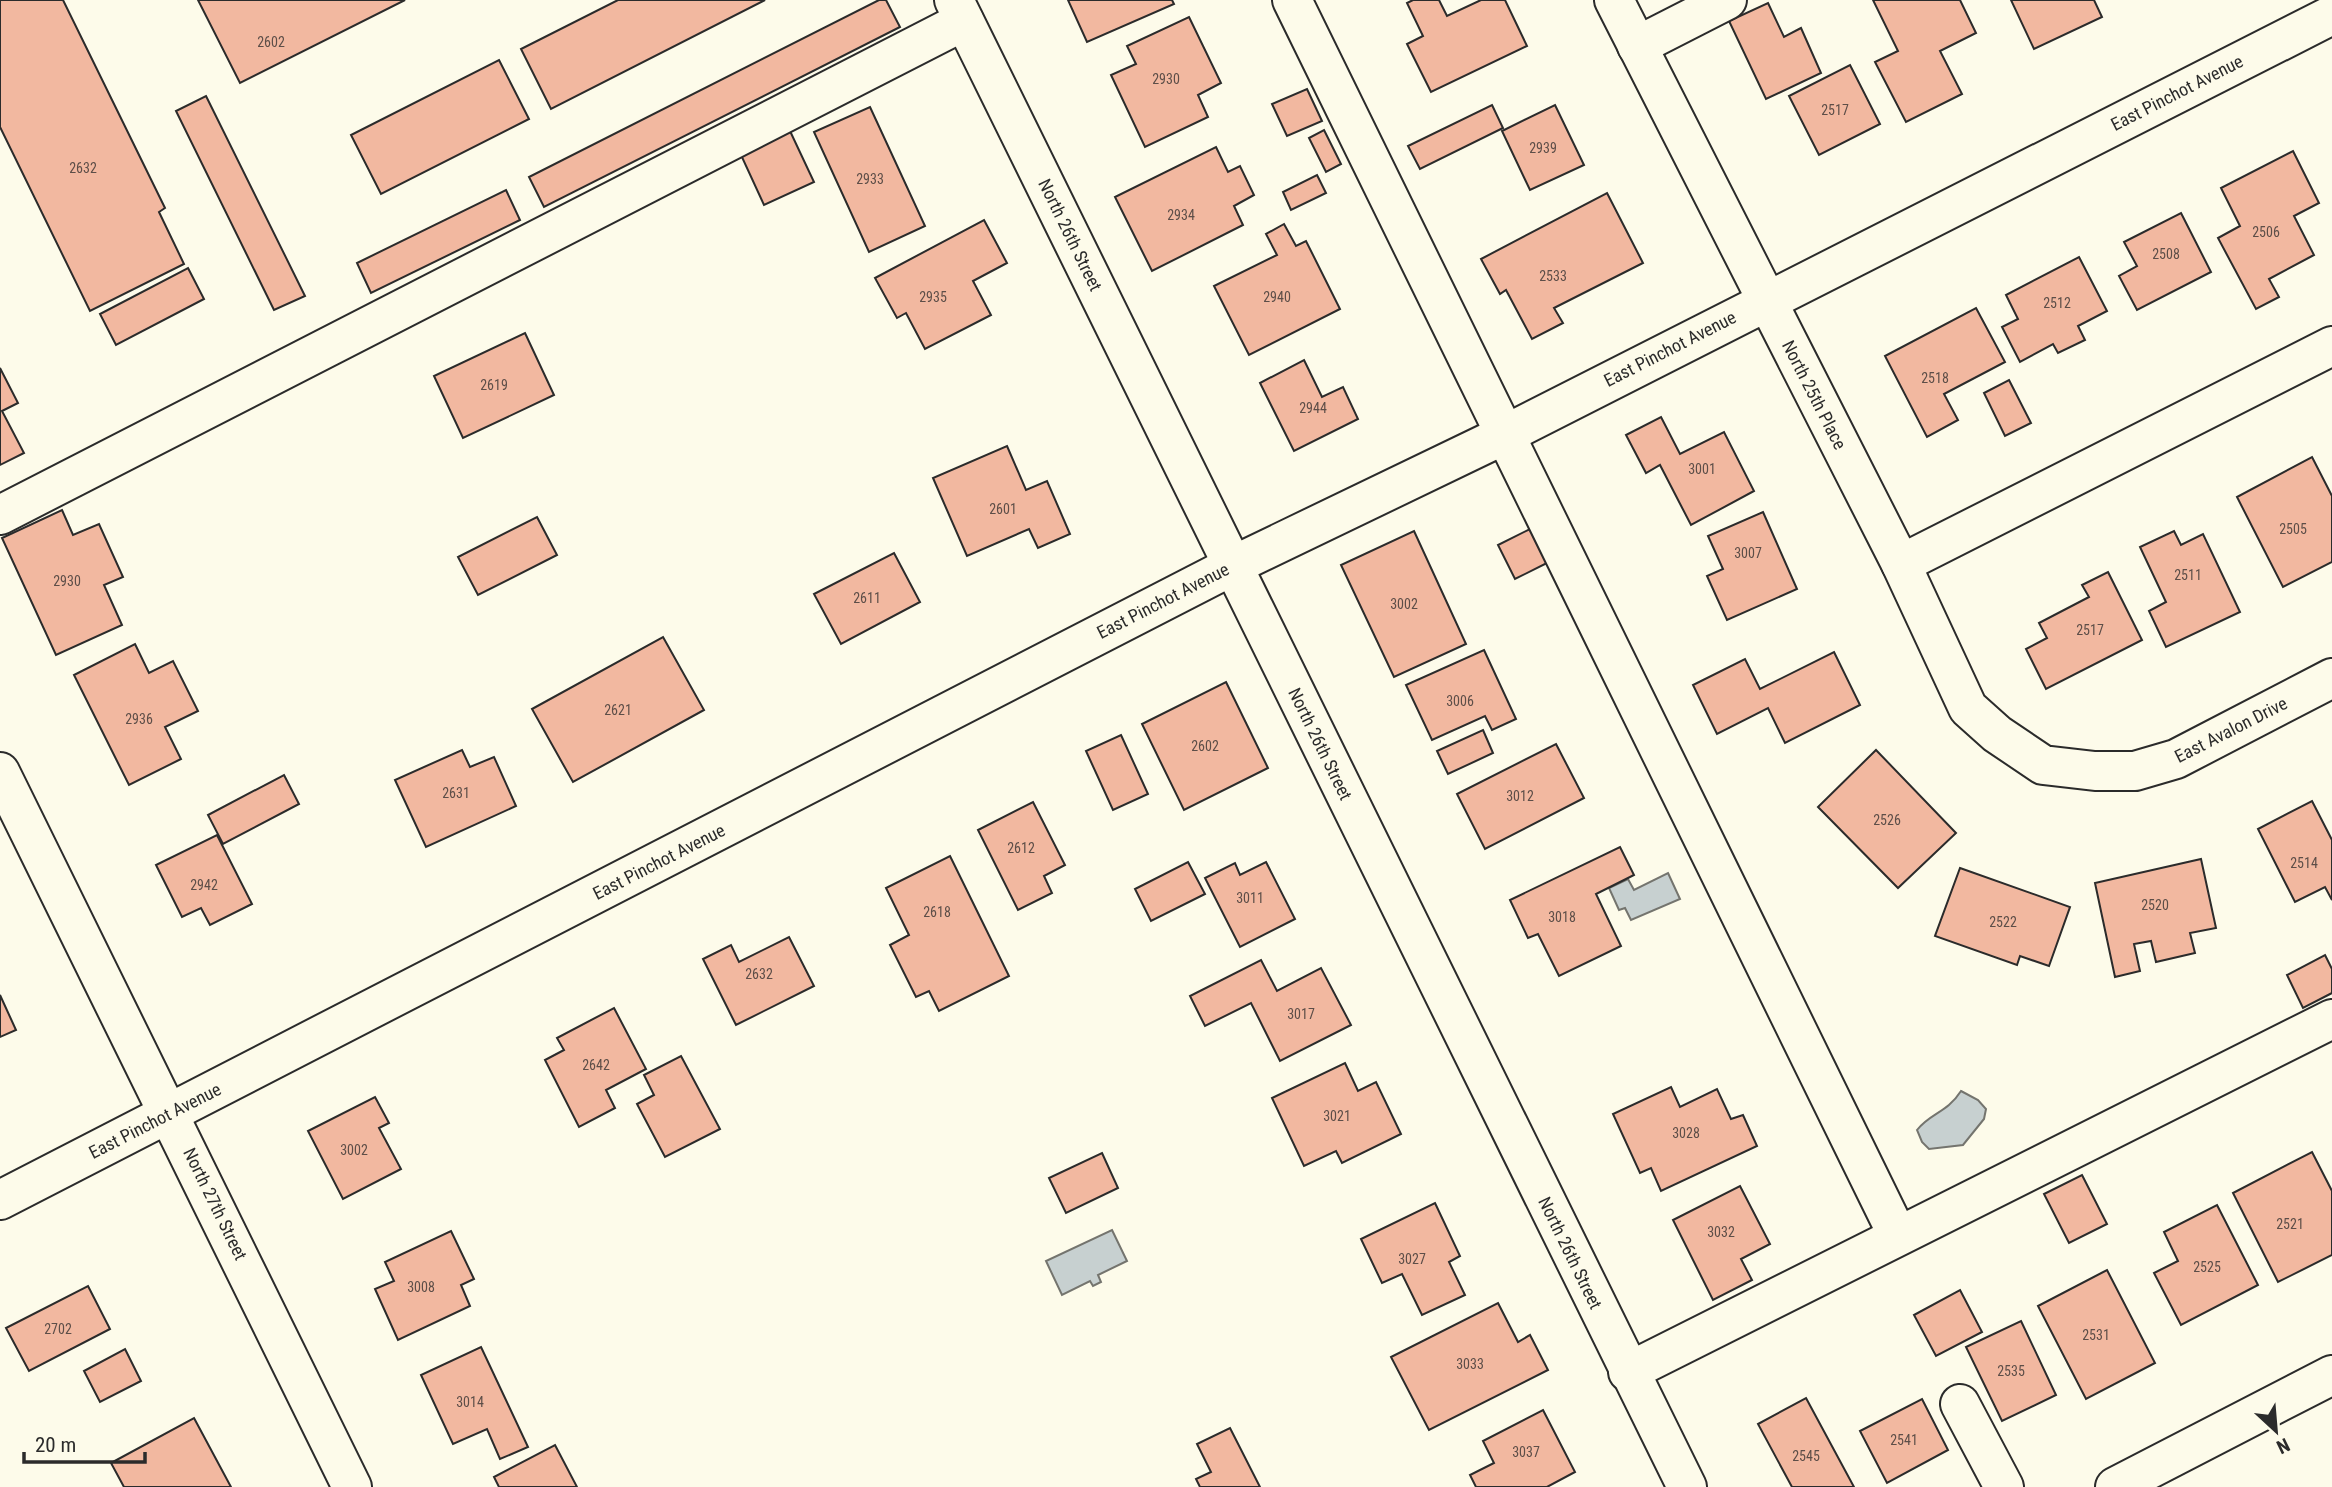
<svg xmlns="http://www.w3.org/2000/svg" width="2332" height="1487" font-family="'Roboto Condensed',sans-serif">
	<rect width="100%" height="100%" fill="#fdfbea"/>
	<g fill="#c7d0d0" stroke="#74746e" stroke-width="2">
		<polygon points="1668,873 1680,899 1631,920 1625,908 1619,910 1609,888 1628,879 1634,890"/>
		<path d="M1961 1091 1978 1100 1986 1109 1984 1119 1963 1145 1929 1149 1922 1142 1917 1130C1930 1113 1947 1113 1961 1091Z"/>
		<polygon points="1112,1230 1127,1261 1098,1275 1101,1282 1093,1286 1090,1281 1062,1295 1046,1261"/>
	</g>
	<g fill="#f2b8a0" stroke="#2b2b2b" stroke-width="2">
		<polygon points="0,0 63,0 165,208 159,212 184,264 90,311 0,127"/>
		<polygon points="198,0 405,0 240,83"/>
		<polygon points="618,0 765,0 551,109 521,49"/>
		<polygon points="879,0 886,0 900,27 544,207 529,177"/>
		<polygon points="1068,0 1172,0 1174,4 1087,42"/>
		<polygon points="1413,0 1439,0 1447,16 1481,0 1505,0 1527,46 1431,92 1407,44 1423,36 1407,3"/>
		<polygon points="1873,0 1960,0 1976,33 1940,51 1962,94 1906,122 1875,62 1898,51"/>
		<polygon points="2011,0 2094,0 2102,17 2034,49"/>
		<polygon points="1768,3 1784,37 1801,28 1821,73 1766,99 1729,21"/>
		<polygon points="1189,17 1221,83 1198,95 1208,117 1145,147 1111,75 1136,64 1127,46"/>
		<polygon points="499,60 529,119 381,194 351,135"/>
		<polygon points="1850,65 1880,124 1819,155 1789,96"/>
		<polygon points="1307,89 1322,121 1287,136 1272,104"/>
		<polygon points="206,96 305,296 274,310 176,111"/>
		<polygon points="1492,105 1503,128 1420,169 1408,146"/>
		<polygon points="1555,105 1584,165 1530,190 1502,131"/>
		<polygon points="870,107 925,226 869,252 814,132"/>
		<polygon points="1324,130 1341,164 1326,172 1309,138"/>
		<polygon points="790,131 814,182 764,205 741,155"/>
		<polygon points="1216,147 1228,172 1240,166 1254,195 1234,206 1243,225 1152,271 1115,197"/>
		<polygon points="2293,151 2319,203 2294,216 2314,255 2269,279 2279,297 2256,309 2218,238 2240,226 2221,188"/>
		<polygon points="1317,175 1326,193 1291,210 1283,192"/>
		<polygon points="506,190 520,220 371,293 357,263"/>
		<polygon points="1607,193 1643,263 1554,308 1563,323 1532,339 1506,290 1500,294 1481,259"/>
		<polygon points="2181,213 2211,272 2137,310 2119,276 2137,266 2124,242"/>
		<polygon points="984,220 1007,263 973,281 991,315 925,349 906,313 897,318 875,278"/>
		<polygon points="1284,224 1296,246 1306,241 1340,309 1249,355 1214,286 1277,255 1266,234"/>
		<polygon points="2079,257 2107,311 2078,326 2085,340 2058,353 2053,344 2020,362 2002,327 2018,319 2006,295"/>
		<polygon points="188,268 204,299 116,345 100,314"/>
		<polygon points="1976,308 2005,362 1944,394 1958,420 1927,437 1885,356"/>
		<polygon points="525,333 554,395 463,438 434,376"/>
		<polygon points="1304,360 1322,397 1343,387 1358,419 1294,451 1260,383"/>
		<polygon points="0,368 18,403 2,411 24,453 0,465"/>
		<polygon points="2009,380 2031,423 2005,436 1984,393"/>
		<polygon points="1661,417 1680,454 1724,432 1754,491 1691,525 1660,465 1646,473 1626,435"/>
		<polygon points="1007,446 1026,490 1047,481 1070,534 1038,548 1029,529 967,556 933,478"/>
		<polygon points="2312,457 2332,496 2332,562 2283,587 2237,497"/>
		<polygon points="62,510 73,535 99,524 123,577 104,585 122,625 56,655 2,538"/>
		<polygon points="1763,512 1797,589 1727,620 1707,576 1723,569 1708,536"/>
		<polygon points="537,517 557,555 478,595 458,557"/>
		<polygon points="1530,529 1547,563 1515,579 1498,545"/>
		<polygon points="1414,531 1466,644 1394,677 1341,565"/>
		<polygon points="2174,531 2181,545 2203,534 2240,612 2166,647 2149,611 2166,602 2140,547"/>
		<polygon points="894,553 920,602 841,644 814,594"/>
		<polygon points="2108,572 2142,640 2046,689 2026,649 2047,638 2039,623 2089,597 2082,585"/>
		<polygon points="663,637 704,710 573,782 532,709"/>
		<polygon points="135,644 149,673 173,661 198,711 165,727 181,759 129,785 74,675"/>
		<polygon points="1484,650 1516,719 1492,730 1485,716 1432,740 1406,685"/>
		<polygon points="1834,652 1860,705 1785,743 1768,708 1717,734 1693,685 1745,659 1760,689"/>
		<polygon points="1226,682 1268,768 1184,810 1142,724"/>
		<polygon points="1483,730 1493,753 1448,774 1437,751"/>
		<polygon points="1121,735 1148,794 1113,810 1086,751"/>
		<polygon points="1556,744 1584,798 1485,849 1457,794"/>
		<polygon points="462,750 470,767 494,757 516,806 426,847 395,780"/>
		<polygon points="1876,750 1956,833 1898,888 1818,807"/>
		<polygon points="284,775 299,804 223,844 208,815"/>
		<polygon points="2312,801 2332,840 2332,900 2325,887 2295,902 2258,829"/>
		<polygon points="1033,802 1065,865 1044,876 1052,893 1018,910 978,830"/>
		<polygon points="217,835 252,904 210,925 201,908 182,917 156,865"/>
		<polygon points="1620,847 1634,875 1596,894 1621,946 1559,976 1538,934 1528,938 1510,900"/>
		<polygon points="950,856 1009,976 939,1011 929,991 916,997 890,945 909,935 886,888"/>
		<polygon points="2201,859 2216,928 2190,933 2195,953 2156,962 2151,941 2134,944 2140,971 2115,977 2095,883"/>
		<polygon points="1188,862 1205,894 1151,921 1135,889"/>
		<polygon points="1266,862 1295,919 1240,947 1205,878 1235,863 1240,875"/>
		<polygon points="1960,868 2070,907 2049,966 2020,956 2017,965 1935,936"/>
		<polygon points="789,937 814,986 736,1025 703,959 731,945 739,962"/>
		<polygon points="2325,955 2332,969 2332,993 2303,1008 2287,975"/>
		<polygon points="1261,960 1277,991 1321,968 1351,1025 1280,1061 1251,1003 1205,1026 1190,996"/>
		<polygon points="0,995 16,1030 0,1037"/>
		<polygon points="614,1008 646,1069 606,1090 615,1108 579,1127 545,1060 564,1050 557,1038"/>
		<polygon points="681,1056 720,1129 665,1157 637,1104 654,1095 644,1075"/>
		<polygon points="1345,1063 1358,1091 1376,1082 1401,1134 1342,1163 1336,1151 1304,1166 1272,1098"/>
		<polygon points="1671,1087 1680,1107 1717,1089 1731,1119 1743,1115 1757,1146 1661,1191 1651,1168 1640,1173 1613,1114"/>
		<polygon points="375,1097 389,1123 379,1128 401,1169 343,1199 308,1131"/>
		<polygon points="2312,1152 2332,1191 2332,1255 2278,1282 2233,1193"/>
		<polygon points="1102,1153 1118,1188 1066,1213 1049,1178"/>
		<polygon points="2082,1175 2107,1224 2069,1243 2044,1194"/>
		<polygon points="1740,1186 1770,1244 1741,1259 1752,1280 1713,1300 1673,1220"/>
		<polygon points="1435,1203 1460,1256 1449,1262 1465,1295 1422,1315 1402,1274 1382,1283 1361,1239"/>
		<polygon points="2217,1205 2258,1285 2181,1325 2154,1273 2178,1261 2164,1232"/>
		<polygon points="451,1231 474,1279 461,1285 470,1306 398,1340 375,1289 394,1281 385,1262"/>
		<polygon points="2107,1270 2155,1363 2086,1399 2038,1306"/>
		<polygon points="88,1286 110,1329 29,1371 6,1328"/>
		<polygon points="1960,1290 1982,1332 1936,1356 1914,1315"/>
		<polygon points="1498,1303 1518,1342 1530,1335 1548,1370 1429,1430 1391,1357"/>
		<polygon points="2021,1321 2056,1395 2002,1421 1966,1347"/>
		<polygon points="481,1347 528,1447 500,1459 487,1429 453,1444 421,1375"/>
		<polygon points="125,1349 141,1381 100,1402 84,1371"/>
		<polygon points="1806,1398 1854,1487 1792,1487 1758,1424"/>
		<polygon points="1922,1399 1948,1450 1887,1483 1860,1431"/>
		<polygon points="1543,1410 1575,1472 1547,1487 1476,1487 1470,1475 1494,1463 1483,1441"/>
		<polygon points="194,1418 231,1487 124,1487 111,1463"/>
		<polygon points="1230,1428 1260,1487 1200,1487 1196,1479 1211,1472 1197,1444"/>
		<polygon points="555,1445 577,1487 499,1487 494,1477"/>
	</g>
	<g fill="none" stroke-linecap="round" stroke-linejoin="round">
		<g stroke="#2b2b2b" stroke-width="42">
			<g id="minor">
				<polyline points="954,0 1687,1487"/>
				<polyline points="1292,0 1898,1236"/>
				<polyline points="1614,0 1901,564 1968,708 1997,734 2043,765 2095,771 2135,771 2176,759 2332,678"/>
				<polyline points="1637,46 1727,0"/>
				<polyline points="0,515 964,21"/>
				<polyline points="1901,564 2332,346"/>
				<polyline points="0,772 352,1487"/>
				<polyline points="0,1200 1232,566 1506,434 2332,15"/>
				<polyline points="1628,1372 2332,1019"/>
				<polyline points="1960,1404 2004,1487"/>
				<polyline points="2115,1487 2332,1375"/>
			</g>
		</g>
		<use href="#minor" stroke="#fdfbea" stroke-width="38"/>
	</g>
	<g text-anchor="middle" stroke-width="5" stroke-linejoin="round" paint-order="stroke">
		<g font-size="14" fill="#5d4e48">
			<text x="271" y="47">2602</text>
			<text x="1166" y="84">2930</text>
			<text x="1835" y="115">2517</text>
			<text x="1543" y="153">2939</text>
			<text x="83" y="173">2632</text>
			<text x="870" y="184">2933</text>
			<text x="1181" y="220">2934</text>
			<text x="2266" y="237">2506</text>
			<text x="2166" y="259">2508</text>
			<text x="1553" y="281">2533</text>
			<text x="933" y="302">2935</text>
			<text x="1277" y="302">2940</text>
			<text x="2057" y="308">2512</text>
			<text x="1935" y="383">2518</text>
			<text x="494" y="390">2619</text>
			<text x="1313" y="413">2944</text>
			<text x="1702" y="474">3001</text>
			<text x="1003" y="514">2601</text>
			<text x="2293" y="534">2505</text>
			<text x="1748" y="558">3007</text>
			<text x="2188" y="580">2511</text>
			<text x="67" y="586">2930</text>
			<text x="867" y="603">2611</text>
			<text x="1404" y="609">3002</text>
			<text x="2090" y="635">2517</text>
			<text x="1460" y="706">3006</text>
			<text x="618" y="715">2621</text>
			<text x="139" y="724">2936</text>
			<text x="1205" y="751">2602</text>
			<text x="456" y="798">2631</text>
			<text x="1520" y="801">3012</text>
			<text x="1887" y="825">2526</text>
			<text x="1021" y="853">2612</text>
			<text x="2304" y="868">2514</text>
			<text x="204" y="890">2942</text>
			<text x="1250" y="903">3011</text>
			<text x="2155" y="910">2520</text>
			<text x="937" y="917">2618</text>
			<text x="1562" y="922">3018</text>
			<text x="2003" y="927">2522</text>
			<text x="759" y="979">2632</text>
			<text x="1301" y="1019">3017</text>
			<text x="596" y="1070">2642</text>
			<text x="1337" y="1121">3021</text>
			<text x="1686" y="1138">3028</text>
			<text x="354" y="1155">3002</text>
			<text x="2290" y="1229">2521</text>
			<text x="1721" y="1237">3032</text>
			<text x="1412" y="1264">3027</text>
			<text x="2207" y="1272">2525</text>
			<text x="421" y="1292">3008</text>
			<text x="58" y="1334">2702</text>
			<text x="2096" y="1340">2531</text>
			<text x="1470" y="1369">3033</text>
			<text x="2011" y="1376">2535</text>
			<text x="470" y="1407">3014</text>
			<text x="1904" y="1445">2541</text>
			<text x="1526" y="1457">3037</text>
			<text x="1806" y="1461">2545</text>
		</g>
		<g font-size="18" fill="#2b2b2b" stroke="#fdfbea">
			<text transform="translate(2177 93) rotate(-27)" y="6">East Pinchot Avenue</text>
			<text transform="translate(1070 235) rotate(64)" y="6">North 26th Street</text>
			<text transform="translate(1670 349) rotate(-27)" y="6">East Pinchot Avenue</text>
			<text transform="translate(1814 395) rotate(63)" y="6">North 25th Place</text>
			<text transform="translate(1163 601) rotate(-27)" y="6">East Pinchot Avenue</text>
			<text transform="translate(2231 730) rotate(-27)" y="6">East Avalon Drive</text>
			<text transform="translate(1320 744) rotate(64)" y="6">North 26th Street</text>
			<text transform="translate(659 862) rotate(-27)" y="6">East Pinchot Avenue</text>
			<text transform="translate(155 1121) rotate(-27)" y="6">East Pinchot Avenue</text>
			<text transform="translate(215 1204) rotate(64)" y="6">North 27th Street</text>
			<text transform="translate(1570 1253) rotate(64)" y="6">North 26th Street</text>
		</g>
	</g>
	<g transform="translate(2276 1431) rotate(154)" stroke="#fdfbea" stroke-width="5" paint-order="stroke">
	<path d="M0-5L12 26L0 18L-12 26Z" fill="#2b2b2b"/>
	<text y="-10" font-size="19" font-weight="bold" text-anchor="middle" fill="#2b2b2b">N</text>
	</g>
	<path d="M24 1452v10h121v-10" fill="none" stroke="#2b2b2b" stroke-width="3.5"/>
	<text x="35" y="1452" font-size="21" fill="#2b2b2b" stroke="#fdfbea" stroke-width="5" paint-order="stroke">20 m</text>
</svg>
